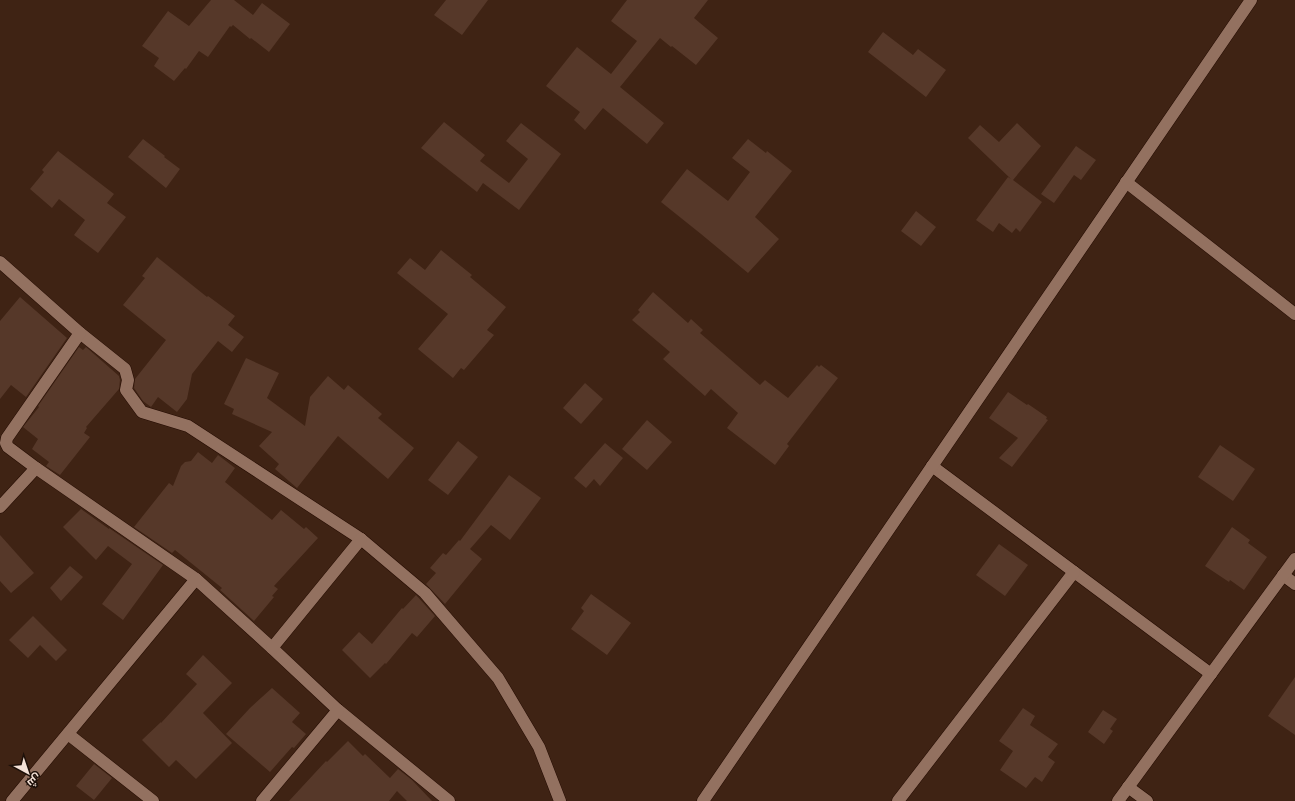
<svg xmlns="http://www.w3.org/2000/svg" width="1295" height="801" font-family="Cabin,Cairo,sans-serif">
	<rect width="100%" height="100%" fill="#3f2314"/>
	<g fill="#563829">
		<polygon points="211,0 234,0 253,15 262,3 290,24 269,52 251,38 250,39 233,25 231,27 230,26 208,57 199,51 186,69 185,68 174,81 154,66 159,58 142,46 168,11 189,26"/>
		<polygon points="446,0 488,0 462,35 434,15"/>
		<polygon points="627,0 708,0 694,18 718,38 696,65 672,46 671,47 660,38 620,87 664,123 647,144 603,108 585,130 574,120 580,112 546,86 577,47 611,74 637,41 611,21"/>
		<polygon points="883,32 913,55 918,49 946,70 926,97 868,52"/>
		<polygon points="444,122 485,155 480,161 509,183 528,159 506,141 521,123 561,154 519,210 483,183 477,192 421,148"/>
		<polygon points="1017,123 1041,146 1013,180 1042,202 1020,232 1016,228 1012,233 999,223 993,232 976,220 1008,177 1011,179 968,138 980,125 999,142"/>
		<polygon points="143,139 165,156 164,157 180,169 166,188 128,157"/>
		<polygon points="748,139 766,153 767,151 792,171 755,217 779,239 748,273 701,234 661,202 687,169 728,201 750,172 732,158"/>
		<polygon points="1076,146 1096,160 1081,180 1074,175 1054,203 1041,194"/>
		<polygon points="58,151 114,194 107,203 126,217 98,253 74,235 85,220 59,199 52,208 30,189 44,172 42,170"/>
		<polygon points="916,211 936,227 921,246 901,231"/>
		<polygon points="441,250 472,275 470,277 506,307 487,330 494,335 464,370 461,368 453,378 418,349 448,314 397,273 410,258 425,270"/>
		<polygon points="157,257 207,297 208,296 235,316 228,325 244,337 232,352 218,341 192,374 187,399 177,412 158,397 151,407 143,401 134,388 135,379 166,340 123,305 145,278 142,276"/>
		<polygon points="653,292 688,323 691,319 703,330 700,333 760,385 765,380 788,398 817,365 819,367 821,365 838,378 787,444 789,446 775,465 727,428 738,413 711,389 705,396 663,359 670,352 632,320 640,312 638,310"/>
		<polygon points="20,297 67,338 26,397 11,385 0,399 0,321"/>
		<polygon points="79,347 83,350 86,347 119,376 120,380 119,389 86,427 87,428 84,433 90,437 60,475 46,466 49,462 32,449 38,439 23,427 39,407 38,406"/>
		<polygon points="246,358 279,373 267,398 305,426 310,397 328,376 344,390 348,385 382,414 378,418 414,448 388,479 338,436 297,488 275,469 279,464 259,446 272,432 232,414 234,409 224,404"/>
		<polygon points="585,383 603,399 581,424 563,408"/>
		<polygon points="1008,392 1027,405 1028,404 1047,417 1046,419 1048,420 1012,467 999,458 1018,438 989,418"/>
		<polygon points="647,420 672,442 647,470 622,449"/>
		<polygon points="458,441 478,457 448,495 428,480"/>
		<polygon points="605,443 623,458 600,486 594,479 586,488 574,478"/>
		<polygon points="1220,445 1255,469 1233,501 1198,477"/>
		<polygon points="198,452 212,463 218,455 235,468 225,482 272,520 281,510 304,529 306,527 318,538 274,586 278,589 272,596 274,597 254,621 220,590 222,588 175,550 172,553 134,527 169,483 173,486 181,466 185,462 191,461"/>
		<polygon points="509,475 541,498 510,540 491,525 470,549 482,559 445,604 426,584 436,573 430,568 443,553 446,555 459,540 460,541"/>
		<polygon points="81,509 109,529 109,528 163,565 123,620 102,604 132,564 108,546 96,560 63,527"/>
		<polygon points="1232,527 1250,540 1248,543 1267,557 1244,590 1230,580 1229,582 1205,566"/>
		<polygon points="0,535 34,573 11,593 0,581"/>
		<polygon points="999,544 1028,565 1005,596 976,575"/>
		<polygon points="70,566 83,577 61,601 50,588"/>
		<polygon points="591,594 631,623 607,655 571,629 584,611 581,608"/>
		<polygon points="416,595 435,616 417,637 412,633 386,664 385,663 370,678 342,650 359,632 372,644 402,608 403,609"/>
		<polygon points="33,616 67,650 56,661 40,645 28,658 9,640"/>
		<polygon points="203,655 232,683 203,713 232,743 196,779 176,760 169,767 142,740 161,722 161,723 197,684 186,674"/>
		<polygon points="1295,677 1295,735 1268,716"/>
		<polygon points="272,688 300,713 292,722 306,734 294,748 292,747 270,772 226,734 250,708"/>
		<polygon points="1023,708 1035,716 1030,725 1058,744 1048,757 1055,762 1042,782 1035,777 1026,788 1000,770 1013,751 999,741"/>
		<polygon points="1103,710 1117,719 1110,729 1113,731 1104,744 1088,732"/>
		<polygon points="348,741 363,756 365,754 390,778 398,769 412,780 432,801 407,801 397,791 389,801 289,801 326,761 327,762"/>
		<polygon points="94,764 112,778 94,800 76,786"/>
	</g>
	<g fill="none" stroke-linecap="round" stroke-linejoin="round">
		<g stroke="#240b00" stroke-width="13">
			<g id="street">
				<polyline points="1126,182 1295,314"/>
				<polyline points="0,262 80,333 125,369 128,380 126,390 142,412 188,426 361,539 425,593 498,678 539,747 560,801"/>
				<polyline points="80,333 7,438 6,443 8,447 36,468 196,579 272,648 338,710 449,801"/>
				<polyline points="932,466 1211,674"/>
				<polyline points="0,507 36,468"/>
				<polyline points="1283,575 1295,584"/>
				<polyline points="272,648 361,539"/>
				<polyline points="68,734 153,801"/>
				<polyline points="1128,787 1147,801"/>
				<polyline points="12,801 196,579"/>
				<polyline points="262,801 338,710"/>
				<polyline points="703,801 1251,0"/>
				<polyline points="898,801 1074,572"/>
				<polyline points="1118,801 1295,559"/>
			</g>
		</g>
		<use href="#street" stroke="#937160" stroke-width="12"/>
	</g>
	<g transform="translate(28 773) rotate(140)" stroke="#1d1009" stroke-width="3" paint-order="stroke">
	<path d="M0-3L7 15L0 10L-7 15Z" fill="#f4e1d7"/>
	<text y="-6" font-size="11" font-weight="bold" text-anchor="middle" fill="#f4e1d7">ش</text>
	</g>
</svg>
